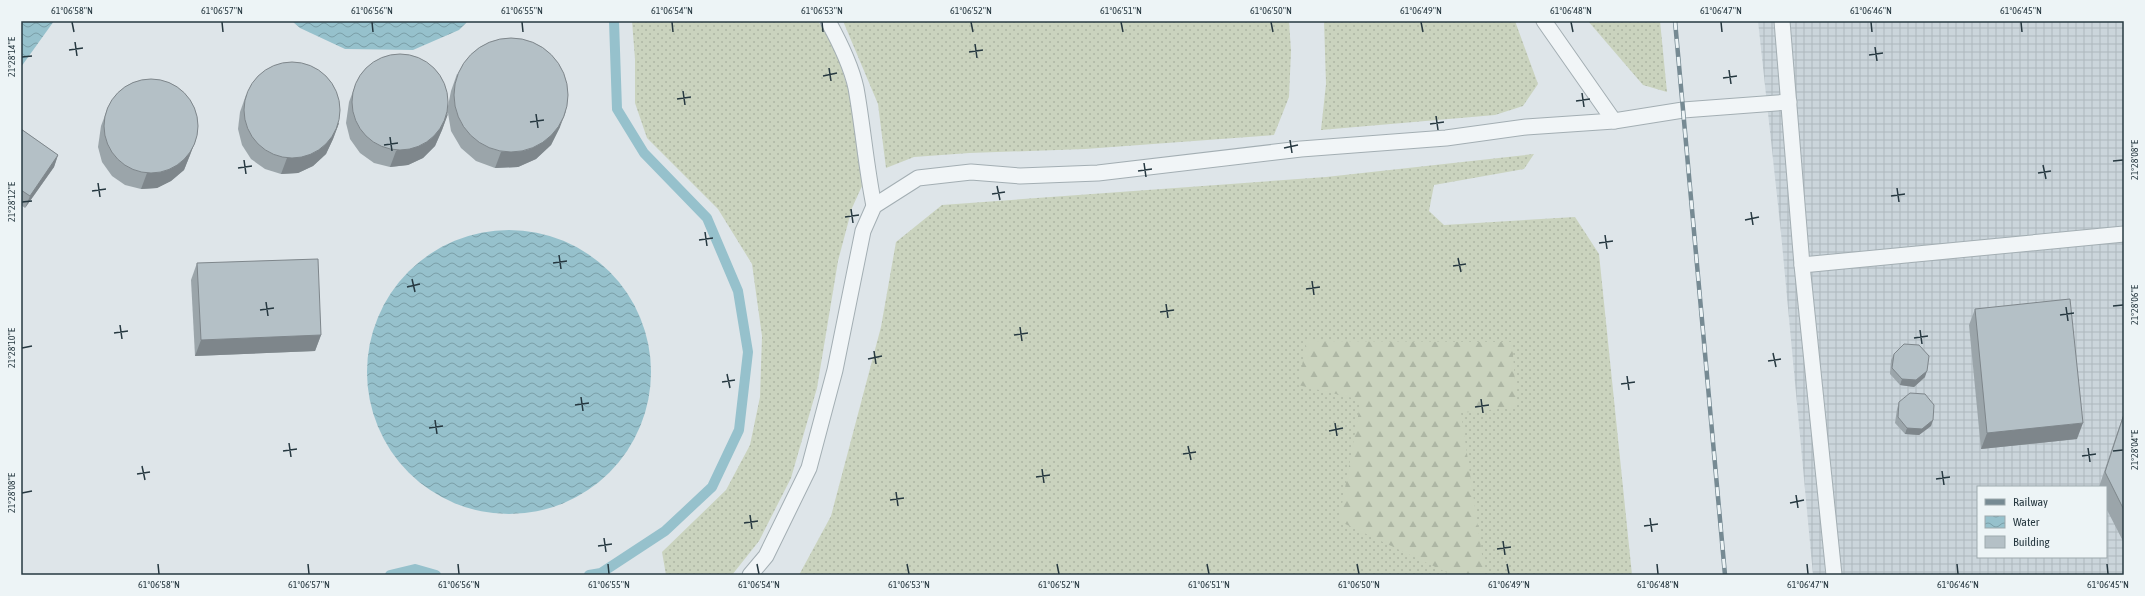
<svg xmlns="http://www.w3.org/2000/svg" width="2145" height="596" font-family="'Asap Condensed',sans-serif">
	<defs>
		<pattern id="industrial-grid" width="8" height="8" patternUnits="userSpaceOnUse"><rect width="8" height="8" fill="#cbd5db"/><path d="M0 4h8M4 0v8" fill="none" stroke="#aeb8bd"/></pattern>
		<pattern id="grass-dots" width="8" height="8" patternUnits="userSpaceOnUse"><rect width="8" height="8" fill="#cad3be"/><path d="M2 2h.1M6 6h.1" fill="none" stroke="#adb6a4" stroke-width="1.8" stroke-linecap="round"/></pattern>
		<pattern id="forest-firs" width="22" height="20" patternUnits="userSpaceOnUse"><rect width="22" height="20" fill="#cad3be"/><path d="M5 1l3.5 6h-7zM16 11l3.5 6h-7z" fill="#adb6a4"/></pattern>
		<pattern id="water-waves" width="16" height="10" patternUnits="userSpaceOnUse"><rect width="16" height="10" fill="#96c1cc"/><path d="M0 5q4-4 8 0t8 0" fill="none" stroke="#7a9ea7"/></pattern>
	</defs>
	<rect width="100%" height="100%" fill="#dee5e9"/>
	<path fill="url(#industrial-grid)" fill-rule="evenodd" d="M1758 21H2124V575H1813L1781 233ZM1978 487H2106V557H1978Z"/>
	<g fill="url(#grass-dots)">
		<polygon points="632,21 818,21 836,49 851,99 862,186 852,208 838,261 817,388 791,478 759,541 732,575 666,575 662,552 726,490 750,445 760,397 762,336 752,264 718,209 647,138 635,103 635,59"/>
		<polygon points="843,21 1289,21 1291,51 1289,97 1274,135 1085,149 969,153 914,157 886,168 878,104"/>
		<polygon points="1324,21 1515,21 1538,84 1523,106 1495,115 1321,130 1326,84"/>
		<polygon points="1588,21 1660,21 1667,92 1643,85"/>
		<polygon points="1534,154 1524,169 1434,185 1429,211 1444,225 1575,217 1599,254 1632,575 799,575 831,516 881,327 896,242 942,205 1326,177"/>
	</g>
	<polygon fill="url(#forest-firs)" points="1307,341 1512,342 1517,407 1461,413 1485,575 1452,575 1339,521 1361,400 1298,385"/>
	<g fill="url(#water-waves)">
		<polygon points="21,21 54,21 21,67"/>
		<polygon points="292,21 468,21 459,30 413,50 345,49 300,28"/>
		<circle cx="509" cy="372" r="142"/>
	</g>
	<g fill="none" stroke-linecap="round" stroke-linejoin="round">
		<g stroke="#96c1cc" stroke-width="10">
			<polyline points="390,575 415,569 436,575"/>
			<polyline points="589,575 601,573 665,531 712,487 739,430 748,352 738,291 707,218 644,153 617,109 614,21"/>
		</g>
		<g stroke="#a3aeb3" stroke-width="17">
			<g id="service">
				<path d="M828 21C839 41 851 65 856 88 863 127 866 167 874 206"/>
				<polyline points="1544,21 1614,121"/>
				<polyline points="1782,21 1802,265 1834,575"/>
				<polyline points="1802,265 2124,234"/>
				<polyline points="750,575 766,556 809,468 835,370 863,231 874,206 918,178 971,172 1020,176 1098,173 1301,149 1446,138 1526,127 1614,121 1683,110 1789,102"/>
			</g>
		</g>
		<use href="#service" stroke="#f1f5f7" stroke-width="15"/>
		<g stroke="#768a93" stroke-width="4.5">
			<polyline id="rail" points="1675,21 1725,575"/>
		</g>
		<use href="#rail" stroke="#edf4f6" stroke-width="3" stroke-dasharray="9" stroke-linecap="butt"/>
	</g>
	<g fill="#9ba5aa">
		<polygon points="457,74 560,127 551,145 536,159 518,167 495,168 476,161 461,148 451,131 448,113 442,130 435,146 423,158 408,165 390,167 374,163 360,153 350,139 346,123 349,102 355,86 448,106 451,91"/>
		<polygon points="246,95 339,123 333,139 326,154 313,166 298,173 281,174 265,169 251,159 242,145 238,129 240,112"/>
		<polygon points="107,110 196,139 190,155 184,170 171,181 157,188 141,189 125,185 112,176 102,162 98,147 101,126"/>
		<polygon points="21,129 58,155 54,167 25,208 21,205"/>
		<polygon points="197,263 321,335 315,351 195,356 191,280"/>
		<polygon points="1975,309 2077,439 1981,449 1969,325"/>
		<polygon points="1894,354 1925,377 1914,387 1900,385 1890,374 1891,360"/>
		<polygon points="1899,402 1933,420 1931,426 1919,435 1905,434 1895,423 1897,409"/>
		<polygon points="2124,414 2124,543 2106,508 2106,487 2099,487 2117,433"/>
	</g>
	<g fill="#7e868b">
		<polygon points="566,111 560,127 551,145 536,159 518,167 495,168 501,152"/>
		<polygon points="448,114 442,130 435,146 423,158 408,165 390,167 396,151"/>
		<polygon points="339,123 333,139 326,154 313,166 298,173 281,174 287,158"/>
		<polygon points="196,139 190,155 184,170 171,181 157,188 141,189 147,173"/>
		<polygon points="58,155 54,167 25,208 30,196"/>
		<polygon points="321,335 315,351 195,356 201,340"/>
		<polygon points="1927,371 1925,377 1914,387 1900,385 1902,379"/>
		<polygon points="1933,420 1931,426 1919,435 1905,434 1907,428"/>
		<polygon points="2083,423 2077,439 1981,449 1987,433"/>
	</g>
	<g fill="#b4c0c6" stroke="#7e868b">
		<circle cx="511" cy="95" r="57"/>
		<circle cx="400" cy="102" r="48"/>
		<circle cx="292" cy="110" r="48"/>
		<circle cx="151" cy="126" r="47"/>
		<polygon points="21,129 58,155 30,196 21,190"/>
		<polygon points="318,259 321,335 201,340 197,263"/>
		<polygon points="2070,299 2083,423 1987,433 1975,309"/>
		<polygon points="1904,344 1919,345 1929,356 1927,371 1916,380 1902,379 1892,368 1894,354"/>
		<polygon points="1910,393 1925,394 1934,405 1933,420 1922,429 1907,428 1898,417 1899,402"/>
		<polygon points="2124,414 2124,510 2105,472"/>
	</g>
	<path fill="none" stroke="#263840" stroke-width="1.5" d="M72 22 74 32M222 22 223 32M372 22 373 32M522 22 523 32M672 22 673 32M822 22 823 32M971 22 973 32M1121 22 1123 32M1271 22 1273 32M1421 22 1423 32M1571 22 1573 32M1721 22 1722 32M1871 22 1872 32M2021 22 2022 32M75 42 77 56M975 44 977 58M1875 47 1877 61M69 50 83 48M969 52 983 50M1869 55 1883 53M22 57 32 56M829 68 831 81M1729 70 1731 84M823 76 837 73M1723 78 1737 76M683 91 685 105M1582 93 1584 107M677 99 691 97M1576 101 1590 99M536 114 538 128M1436 116 1438 130M530 122 544 120M1430 124 1444 122M390 137 392 151M1290 140 1292 153M384 145 398 143M1284 148 1298 145M244 160 246 174M2113 161 2123 160M1144 163 1146 177M2043 165 2046 179M238 168 252 166M1138 171 1152 169M2038 173 2051 171M98 183 100 197M997 186 1000 200M1897 188 1899 202M92 191 106 189M992 194 1005 192M1891 196 1905 194M22 202 32 201M851 209 853 223M1751 212 1753 225M845 217 859 215M1745 220 1759 217M705 232 707 246M1605 235 1607 249M699 240 713 238M1599 243 1613 241M559 255 561 269M1458 258 1461 272M553 263 567 261M1453 266 1466 264M412 279 415 292M1312 281 1314 295M407 287 420 284M1306 289 1320 287M266 302 268 316M1166 304 1168 318M2113 306 2123 305M2066 307 2068 321M260 310 274 308M1160 312 1174 310M2060 315 2074 313M120 325 122 339M1020 327 1022 341M1920 330 1922 344M114 333 128 331M1014 335 1028 333M1914 338 1928 336M22 348 32 346M874 351 876 364M1773 353 1776 367M868 359 882 356M1768 361 1781 359M727 374 730 388M1627 376 1629 390M722 382 735 380M1621 384 1635 382M581 397 583 411M1481 399 1483 413M575 405 589 403M1475 407 1489 405M435 420 437 434M1335 423 1337 436M429 428 443 426M1329 431 1343 428M289 443 291 457M1188 446 1191 460M2088 448 2090 462M283 451 297 449M2113 451 2123 450M1183 454 1196 452M2082 456 2096 454M142 466 145 480M1042 469 1044 483M1942 471 1944 485M137 474 150 472M1036 477 1050 475M1936 479 1950 477M896 492 898 506M22 493 32 491M1796 495 1798 508M890 500 904 498M1790 503 1804 500M750 515 752 529M1650 518 1652 532M744 523 758 521M1644 526 1658 524M604 538 606 552M1503 541 1505 555M598 546 612 544M1497 549 1511 547M158 564 159 574M308 564 309 574M458 564 459 574M608 564 609 574M757 564 759 574M907 564 909 574M1057 564 1059 574M1207 564 1209 574M1357 564 1359 574M1507 564 1509 574M1657 564 1658 574M1807 564 1808 574M1957 564 1958 574M2107 564 2108 574"/>
	<rect width="2145" height="596" fill="none" stroke="#edf4f6" stroke-width="44"/>
	<rect x="1977" y="486" width="130" height="72" fill="#edf4f6" stroke="#9da9ad"/>
	<rect x="1985" y="499" width="20" height="6" fill="#768a93" stroke="#9da9ad"/>
	<text x="2013" y="506" font-size="12" fill="#263840">Railway</text>
	<rect x="1985" y="516" width="20" height="12" fill="url(#water-waves)" stroke="#9da9ad"/>
	<text x="2013" y="526" font-size="12" fill="#263840">Water</text>
	<rect x="1985" y="536" width="20" height="12" fill="#b4c0c6" stroke="#9da9ad"/>
	<text x="2013" y="546" font-size="12" fill="#263840">Building</text>
	<rect x="22" y="22" width="2101" height="552" fill="none" stroke="#263840" stroke-width="1.5"/>
	<g font-size="10" text-anchor="middle" fill="#263840">
		<text x="72" y="14">61°06'58"N</text>
		<text x="222" y="14">61°06'57"N</text>
		<text x="372" y="14">61°06'56"N</text>
		<text x="522" y="14">61°06'55"N</text>
		<text x="672" y="14">61°06'54"N</text>
		<text x="822" y="14">61°06'53"N</text>
		<text x="971" y="14">61°06'52"N</text>
		<text x="1121" y="14">61°06'51"N</text>
		<text x="1271" y="14">61°06'50"N</text>
		<text x="1421" y="14">61°06'49"N</text>
		<text x="1571" y="14">61°06'48"N</text>
		<text x="1721" y="14">61°06'47"N</text>
		<text x="1871" y="14">61°06'46"N</text>
		<text x="2021" y="14">61°06'45"N</text>
		<text transform="translate(11 57) rotate(-90)" y="4">21°28'14"E</text>
		<text transform="translate(2134 160) rotate(-90)" y="4">21°28'08"E</text>
		<text transform="translate(11 202) rotate(-90)" y="4">21°28'12"E</text>
		<text transform="translate(2134 305) rotate(-90)" y="4">21°28'06"E</text>
		<text transform="translate(11 348) rotate(-90)" y="4">21°28'10"E</text>
		<text transform="translate(2134 450) rotate(-90)" y="4">21°28'04"E</text>
		<text transform="translate(11 493) rotate(-90)" y="4">21°28'08"E</text>
		<text x="159" y="588">61°06'58"N</text>
		<text x="309" y="588">61°06'57"N</text>
		<text x="459" y="588">61°06'56"N</text>
		<text x="609" y="588">61°06'55"N</text>
		<text x="759" y="588">61°06'54"N</text>
		<text x="909" y="588">61°06'53"N</text>
		<text x="1059" y="588">61°06'52"N</text>
		<text x="1209" y="588">61°06'51"N</text>
		<text x="1359" y="588">61°06'50"N</text>
		<text x="1509" y="588">61°06'49"N</text>
		<text x="1658" y="588">61°06'48"N</text>
		<text x="1808" y="588">61°06'47"N</text>
		<text x="1958" y="588">61°06'46"N</text>
		<text x="2108" y="588">61°06'45"N</text>
	</g>
</svg>
